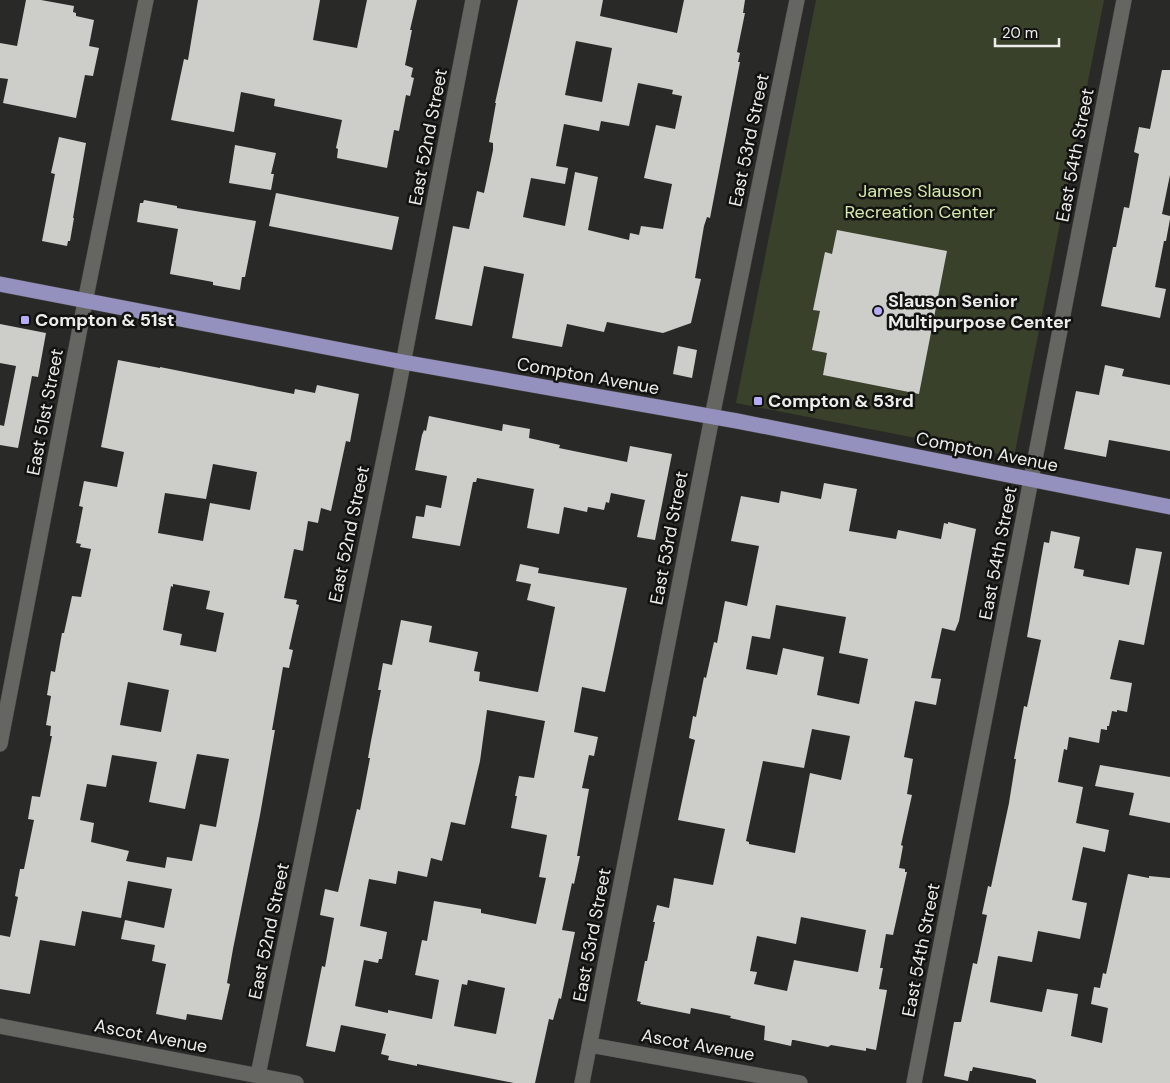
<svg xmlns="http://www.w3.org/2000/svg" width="1170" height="1083" font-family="'DM Sans',sans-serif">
	<rect width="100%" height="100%" fill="#292a27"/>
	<polygon fill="#3a412b" points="816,0 1104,0 1014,457 736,403"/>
	<g fill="#cdceca" fill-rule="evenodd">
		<polygon points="26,0 41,0 74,6 73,12 76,13 76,16 94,20 89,46 99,48 93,76 85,75 76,118 3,103 8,79 0,78 0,43 17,46"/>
		<polygon points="198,0 320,0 313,40 357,48 367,0 417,0 410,30 412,30 405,65 413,68 411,77 414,78 410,96 406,95 399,131 394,130 387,168 337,158 338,149 336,148 342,120 274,106 275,99 241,92 234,132 171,120 184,59 188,60"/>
		<path d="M518 0H603L600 16 677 33 684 0H745L743 13H745L737 52 740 53 738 62H740L710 218 707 217 704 226 695 278 701 279 691 323 663 333 607 322 604 332 567 324 562 347 512 338 524 274 484 266 472 326 435 319 453 226 469 229 477 191 484 193 493 150V143L489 142 496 103H495ZM576 41 612 48 602 102 565 95ZM638 83 673 90 672 94 682 96 675 129 656 125 644 178 672 184 663 229 641 226 639 235 630 233 629 240 588 230 598 177 575 172 565 226 523 217 531 178 565 184 568 168 556 166 564 124 599 131 601 121 629 126Z"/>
		<polygon points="1162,70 1170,70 1170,175 1162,214 1170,216 1170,219 1166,241 1164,241 1155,287 1166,289 1160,318 1101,306 1113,247 1116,247 1124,207 1129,208 1139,154 1134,152 1139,127 1150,129"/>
		<polygon points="59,137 86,143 73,218 74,218 70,241 68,241 67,246 42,241 55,174 51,173"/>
		<polygon points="235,145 276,153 271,174 274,174 271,190 229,183"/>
		<polygon points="276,193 399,217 392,250 269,226"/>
		<polygon points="144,200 177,206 177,208 256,221 245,277 242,277 240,290 213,285 213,282 170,274 178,229 137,222 140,203 143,203"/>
		<polygon points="837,230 947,251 919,394 823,375 827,353 812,350 820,311 813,310 825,252 832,254"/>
		<polygon points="0,324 46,333 38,377 32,376 18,448 0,445 0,425 4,426 16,366 0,363"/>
		<polygon points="678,346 697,350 692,378 673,374"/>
		<path d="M118 360 160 368V367L294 394 295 389 315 393 317 385 359 394 350 442 346 441 331 511 321 508 318 523 308 521 303 551 294 549 284 598 297 600 296 604 299 605 289 649 293 650 289 668 283 667 272 730H275L260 815 233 949 227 983 230 984 222 1020 187 1014 186 1020 156 1014 166 964 152 961 155 945 121 939 125 920 164 928 172 889 128 881 121 918 82 911 75 946 40 940 30 994 0 989V935L10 937 18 897 15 896 20 869H24L34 820 28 819 32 796 40 797 52 736H50L51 726 46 725 51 696 47 695 51 671 55 672 62 633H64L72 596 81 597 91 549 80 547 81 544 76 543 83 507 79 506 84 481 117 487 124 452 101 447ZM213 464 257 472 250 510 210 503 203 541 158 533 165 493 206 499ZM173 584 210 591 206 609 224 613 216 652 180 645 182 634 163 630 171 586 173 587ZM128 682 169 690 161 732 120 725ZM197 754 229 759 216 827 200 824 192 861 167 857 165 868 126 861 129 851 91 842 94 823 80 820 87 784 106 787 112 755 157 762 149 802 185 809Z"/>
		<polygon points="1105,365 1124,369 1122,376 1170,385 1170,451 1109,440 1106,457 1064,449 1076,391 1099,395"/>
		<polygon points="429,416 502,431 503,424 530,429 529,438 560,445 559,448 627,462 630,446 672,454 655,540 637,537 645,500 611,493 609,503 606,502 604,510 588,507 587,512 564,507 559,534 527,528 534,489 477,478 476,482 473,482 460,546 412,538 416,516 424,517 426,505 441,508 447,476 415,470 422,435 424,430 426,431"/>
		<path d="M824 483 857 489 849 531 896 539 898 530 941 539 944 523 948 524V522L976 529 959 621 955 631 942 628 931 678 941 679 936 705 915 701 904 757 913 759 907 794 912 795 901 845 903 846 899 868 905 869V872H907L893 935 886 934 880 968H883L879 989 887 990 876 1050 866 1048V1051L831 1045 828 1047 794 1040H792L791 1046 764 1040 765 1026 730 1018 731 1016 691 1008 690 1014 640 1004 641 1002 637 1001 645 961H647L655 922H653L657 905 669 908 674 878 713 885 725 829 678 820 695 740 689 738 693 716 696 717 704 677 706 678 714 642 717 643 725 601 747 606 759 546 731 541 741 496 779 503 781 491 821 499ZM776 605 846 617 839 653 868 659 859 704 817 695 824 657 783 648 777 675 746 669 752 636 770 639ZM812 729 850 736 841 780 810 773 795 853 749 844V842L746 841 763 761 804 768ZM801 917 866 930 858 972 794 960 787 991 754 984 757 972 750 971 757 936 796 944Z"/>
		<polygon points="1051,531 1080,537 1074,568 1084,570 1083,576 1129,585 1136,548 1162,552 1144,645 1119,640 1110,679 1132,683 1127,712 1117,710 1117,712 1112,711 1109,726 1107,726 1107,730 1101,729 1099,743 1069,737 1067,750 1064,749 1058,782 1083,787 1076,823 1109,830 1105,852 1083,847 1072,900 1087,903 1080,939 1038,931 1032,962 998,956 990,1002 1042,1012 1047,989 1078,994 1071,1036 1102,1043 1108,1008 1091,1004 1094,987 1100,988 1103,973 1106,974 1128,874 1149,878 1149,876 1170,878 1170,1083 1036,1083 1036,1080 1031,1078 973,1067 972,1071 970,1071 968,1081 944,1076 954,1022 961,1022 973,963 977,964 987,915 982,914 988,886 991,887 1009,803 1016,759 1014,759 1024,706 1027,707 1041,640 1027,637 1044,542 1049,543"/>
		<path d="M520 564 539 568 538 573 627 588 605 692 582 687 574 732 598 737 594 756 589 755 582 788 589 789 577 856H580L574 884 572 883 562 930 575 932 561 999 559 998 553 1020 549 1019 535 1083H514L417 1064V1066L388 1060 389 1056 381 1054 386 1034 341 1025 335 1052 306 1046 322 966 325 967 334 918 320 915 325 889 338 892 357 809 360 810 370 758H368L371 741 381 690H378L383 663 392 665 401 620 432 626 429 642 478 652 474 671 480 672 479 681 538 692 555 607 527 600 531 584 516 581ZM487 710 545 721 534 778 519 776 515 796H517L511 828 547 835 539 877 546 878 536 924 481 913V909L434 901 427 941 422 940 415 975 439 980 432 1019 388 1010V1013L355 1006 364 960 378 963 379 959H382L387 932 360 926 369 879 396 884 398 871 427 877 431 858 442 861 451 822 465 825 480 761ZM468 980 505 988 496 1034 454 1026 462 984 467 985Z"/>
		<polygon points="1100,765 1170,777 1170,823 1129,815 1134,793 1095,786"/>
	</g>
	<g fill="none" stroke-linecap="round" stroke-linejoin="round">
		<g stroke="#464745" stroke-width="16">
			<g id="minor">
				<polyline points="0,744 85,302 146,0"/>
				<polyline points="0,1026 296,1083"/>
				<polyline points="590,1045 800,1083"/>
				<polyline points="258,1075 397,395 473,0"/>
				<polyline points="582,1083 712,417 797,0"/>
				<polyline points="914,1083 1124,0"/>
			</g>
		</g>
		<g stroke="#464745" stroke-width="16">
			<polyline id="major" points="0,284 403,362 737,421 1170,507"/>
		</g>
		<use href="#minor" stroke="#656662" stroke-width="15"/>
		<use href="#major" stroke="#9491be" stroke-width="15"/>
	</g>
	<g fill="#b4acf9" stroke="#121311" stroke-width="2">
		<circle cx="878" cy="311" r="5"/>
		<rect x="20" y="315" width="10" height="10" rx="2.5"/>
		<rect x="753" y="396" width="10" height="10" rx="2.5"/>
	</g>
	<g text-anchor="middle" stroke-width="5" stroke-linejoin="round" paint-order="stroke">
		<g font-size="18" fill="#ecedeb" stroke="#121311">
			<text transform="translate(428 137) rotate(-79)" y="6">East 52nd Street</text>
			<text transform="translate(749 140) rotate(-78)" y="6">East 53rd Street</text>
			<text transform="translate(1075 155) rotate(-79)" y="6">East 54th Street</text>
			<text transform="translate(588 376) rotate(10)" y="6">Compton Avenue</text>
			<text transform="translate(45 412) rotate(-79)" y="6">East 51st Street</text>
			<text transform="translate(987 452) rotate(11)" y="6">Compton Avenue</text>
			<text transform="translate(349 534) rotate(-78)" y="6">East 52nd Street</text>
			<text transform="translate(669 538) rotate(-79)" y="6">East 53rd Street</text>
			<text transform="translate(998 553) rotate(-79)" y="6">East 54th Street</text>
			<text transform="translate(269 931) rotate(-78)" y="6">East 52nd Street</text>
			<text transform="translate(592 935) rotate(-79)" y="6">East 53rd Street</text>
			<text transform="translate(921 950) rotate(-79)" y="6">East 54th Street</text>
			<text transform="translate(151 1036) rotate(11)" y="6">Ascot Avenue</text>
			<text transform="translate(698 1045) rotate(10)" y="6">Ascot Avenue</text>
		</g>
		<g font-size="18" fill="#d4e8aa" stroke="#121311">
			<text x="920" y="197">James Slauson<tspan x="920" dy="21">Recreation Center</tspan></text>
		</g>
		<g font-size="18" font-weight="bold" fill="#ecedeb" stroke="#121311" text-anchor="start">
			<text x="888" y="307">Slauson Senior<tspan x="888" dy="21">Multipurpose Center</tspan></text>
			<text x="35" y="326">Compton &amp; 51st</text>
			<text x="768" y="407">Compton &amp; 53rd</text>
		</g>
	</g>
	<path d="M995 38v8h64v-8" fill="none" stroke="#ecedeb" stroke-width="2.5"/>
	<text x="1002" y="38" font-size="15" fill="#ecedeb" stroke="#121311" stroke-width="4" paint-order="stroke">20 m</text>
</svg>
